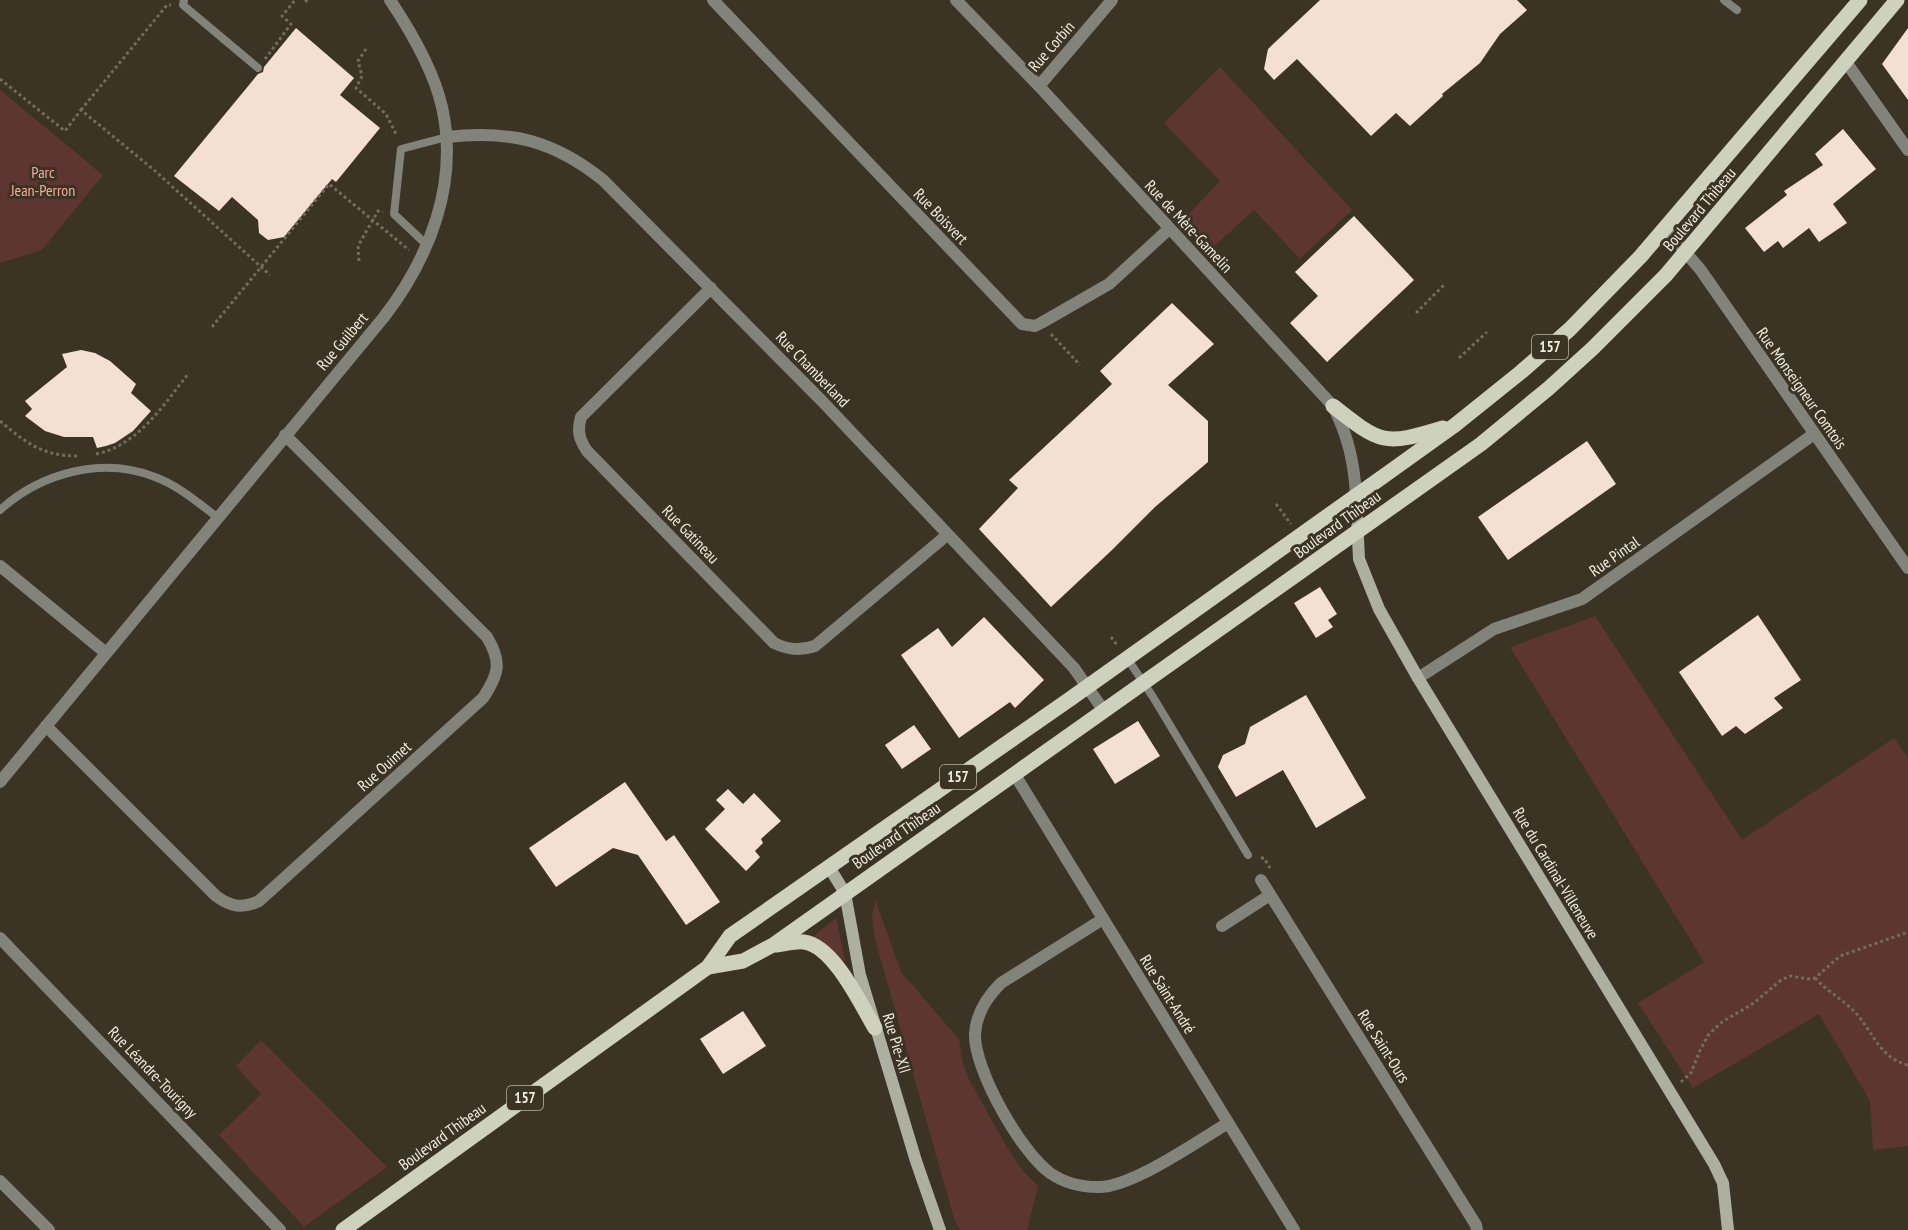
<svg xmlns="http://www.w3.org/2000/svg" width="1908" height="1230" font-family="'PT Sans Narrow',sans-serif">
	<rect width="100%" height="100%" fill="#3b3324"/>
	<g fill="#5d3632">
		<polygon points="1220,67 1352,210 1300,259 1254,210 1212,248 1184,219 1220,181 1164,123"/>
		<polygon points="0,90 103,175 42,250 0,263"/>
		<polygon points="1595,616 1742,840 1894,738 1908,758 1908,1146 1873,1150 1870,1101 1819,1014 1693,1088 1638,1003 1704,962 1510,647"/>
		<polygon points="875,899 901,972 959,1039 962,1060 968,1077 1006,1146 1023,1171 1038,1186 1027,1230 960,1230 955,1222 875,939 872,918"/>
		<polygon points="836,918 845,959 845,961 842,961 814,936"/>
		<polygon points="261,1040 387,1167 304,1227 219,1135 261,1094 236,1066"/>
	</g>
	<g fill="#f4e0d3">
		<polygon points="1320,0 1517,0 1527,10 1500,34 1480,63 1442,94 1443,96 1410,126 1396,113 1371,136 1297,59 1274,80 1264,69 1268,49"/>
		<polygon points="296,28 354,78 340,95 380,128 336,182 332,179 284,237 268,240 259,233 258,220 232,197 219,211 174,176 258,74 263,72 264,67"/>
		<polygon points="1908,28 1908,100 1882,64"/>
		<polygon points="1843,129 1876,169 1833,204 1847,223 1819,242 1809,228 1783,248 1778,241 1764,252 1745,228 1787,195 1784,191 1823,165 1815,154"/>
		<polygon points="1354,216 1414,280 1327,362 1290,323 1318,296 1295,272"/>
		<polygon points="1172,303 1214,344 1168,385 1208,421 1208,462 1155,507 1111,551 1051,607 979,529 1018,488 1009,480 1112,384 1100,371"/>
		<polygon points="81,350 95,353 110,361 136,384 131,393 151,411 133,431 115,443 106,446 97,448 93,437 64,437 45,431 25,416 32,409 25,401 67,367 62,354"/>
		<polygon points="1587,441 1616,484 1508,560 1478,517"/>
		<polygon points="1320,587 1337,614 1328,620 1333,627 1316,638 1294,603"/>
		<polygon points="1758,615 1801,680 1774,698 1783,708 1745,734 1736,726 1722,736 1679,672"/>
		<polygon points="984,617 1044,680 1015,708 1010,702 959,738 901,655 938,628 952,647"/>
		<polygon points="1306,695 1366,798 1316,828 1283,770 1236,797 1218,767 1223,755 1245,744 1250,727"/>
		<polygon points="1138,721 1160,756 1115,784 1093,749"/>
		<polygon points="914,725 931,749 902,769 885,745"/>
		<polygon points="625,782 666,841 674,835 720,902 686,925 638,855 613,848 556,887 529,848"/>
		<polygon points="728,789 743,804 754,793 781,821 761,839 763,843 755,851 760,857 746,871 705,829 725,809 716,800"/>
		<polygon points="743,1011 766,1046 723,1074 700,1039"/>
	</g>
	<g fill="none" stroke-linecap="round" stroke-linejoin="round">
		<g stroke="#736c5e" stroke-width="3" stroke-dasharray="3 3" stroke-linecap="butt">
			<polyline points="305,0 309,3"/>
			<polyline points="366,49 358,61 362,76 356,88 386,114 397,136"/>
			<polyline points="265,59 291,24 282,16 295,0"/>
			<polyline points="0,79 65,131 81,110 154,170 270,275"/>
			<polyline points="81,110 167,5 171,5"/>
			<polyline points="359,261 358,246 378,211 383,212"/>
			<polyline points="1416,313 1444,285"/>
			<polyline points="212,327 329,184 409,250"/>
			<polyline points="1051,334 1080,365"/>
			<polyline points="1459,358 1487,332"/>
			<path d="M0 421C25 442 42 456 77 456"/>
			<path d="M96 454C139 445 163 405 189 373"/>
			<polyline points="1276,504 1291,524"/>
			<polyline points="1111,637 1117,645"/>
			<polyline points="1261,858 1264,858 1270,868"/>
			<path d="M1815 978C1826 990 1840 998 1852 1009 1872 1028 1878 1058 1908 1065"/>
			<polyline points="1681,1082 1691,1073 1701,1048 1709,1034 1722,1022 1754,1003 1781,980 1790,976 1808,979 1815,978 1840,956 1908,932"/>
		</g>
		<g stroke="#82837a" stroke-width="8">
			<polyline points="184,0 183,5 258,68"/>
			<polyline points="1724,0 1737,10"/>
			<polyline points="427,245 394,214 401,149 447,137"/>
			<path d="M0 510C41 473 102 456 155 477 179 486 197 502 217 517"/>
			<polyline points="1127,658 1153,697 1248,855"/>
		</g>
		<g stroke="#82837a" stroke-width="12">
			<polyline points="713,0 1022,324 1035,326 1041,323 1109,284 1169,229"/>
			<path d="M956 0 1039 86 1333 406C1348 436 1354 462 1356 495"/>
			<polyline points="1846,62 1908,150"/>
			<polyline points="1039,86 1112,0"/>
			<path d="M447 137C510 130 553 140 603 180L822 401 1074 668 1104 711"/>
			<polyline points="1665,229 1700,269 1908,568"/>
			<path d="M711 288 581 417C577 431 579 439 587 451L774 643C788 650 800 651 815 646L947 535"/>
			<polyline points="0,566 106,653"/>
			<polyline points="1418,678 1494,629 1582,599 1814,434"/>
			<path d="M46 726 216 896C231 907 242 909 259 901L483 698C499 674 502 662 487 637L285 435"/>
			<polyline points="1015,775 1294,1230"/>
			<path d="M0 782 384 317C430 257 459 183 442 107 434 72 410 30 390 0"/>
			<polyline points="1261,880 1476,1225 1477,1230"/>
			<path d="M1103 919 1001 983C987 997 976 1014 975 1034 974 1070 1021 1152 1050 1173 1063 1182 1081 1187 1098 1187 1131 1188 1198 1141 1228 1123"/>
			<polyline points="1222,926 1270,895"/>
			<polyline points="0,938 280,1230"/>
			<polyline points="0,1181 49,1230"/>
		</g>
		<g stroke="#adafa1" stroke-width="12">
			<polyline points="1356,495 1359,559 1379,609 1418,678 1714,1164 1723,1183 1728,1230"/>
			<polyline points="829,867 845,893 860,975 916,1161 940,1230"/>
		</g>
		<g stroke="#cfd1bf" stroke-width="15">
			<path d="M1333 406C1381 444 1384 446 1443 428"/>
			<path d="M776 945C785 944 795 941 804 942 834 946 861 1005 875 1028"/>
			<polyline points="708,967 743,961 773,945 1481,444 1549,388 1593,348 1666,275 1897,0"/>
			<polyline points="343,1230 708,967 730,936 1070,699 1388,473 1455,425 1521,372 1570,329 1641,256 1860,0"/>
		</g>
	</g>
	<g text-anchor="middle" stroke-width="6" stroke-linejoin="round" paint-order="stroke">
		<g fill="#3b3324" stroke="#bab4a9" stroke-width="1.5">
			<rect x="1532" y="335" width="36" height="24" rx="4.5"/>
			<rect x="940" y="765" width="36" height="24" rx="4.5"/>
			<rect x="507" y="1086" width="36" height="24" rx="4.5"/>
		</g>
		<g font-size="15" font-weight="bold" fill="#f1ece2">
			<text x="1550" y="352">157</text>
			<text x="958" y="782">157</text>
			<text x="525" y="1103">157</text>
		</g>
		<g font-size="16" fill="#f1ece2" stroke="#3b3324">
			<text transform="translate(1051 46) rotate(-49)" y="6">Rue Corbin</text>
			<text transform="translate(1699 209) rotate(-50)" y="6">Boulevard Thibeau</text>
			<text transform="translate(941 216) rotate(46)" y="6">Rue Boisvert</text>
			<text transform="translate(1189 226) rotate(47)" y="6">Rue de Mère-Gamelin</text>
			<text transform="translate(342 341) rotate(-50)" y="6">Rue Guilbert</text>
			<text transform="translate(813 369) rotate(46)" y="6">Rue Chamberland</text>
			<text transform="translate(1802 388) rotate(55)" y="6">Rue Monseigneur Comtois</text>
			<text transform="translate(1337 524) rotate(-36)" y="6">Boulevard Thibeau</text>
			<text transform="translate(691 534) rotate(46)" y="6">Rue Gatineau</text>
			<text transform="translate(1614 556) rotate(-35)" y="6">Rue Pintal</text>
			<text transform="translate(384 766) rotate(-42)" y="6">Rue Ouimet</text>
			<text transform="translate(896 835) rotate(-35)" y="6">Boulevard Thibeau</text>
			<text transform="translate(1556 873) rotate(59)" y="6">Rue du Cardinal-Villeneuve</text>
			<text transform="translate(1168 994) rotate(58)" y="6">Rue Saint-André</text>
			<text transform="translate(897 1043) rotate(73)" y="6">Rue Pie-XII</text>
			<text transform="translate(1384 1046) rotate(58)" y="6">Rue Saint-Ours</text>
			<text transform="translate(153 1072) rotate(46)" y="6">Rue Léandre-Tourigny</text>
			<text transform="translate(442 1136) rotate(-36)" y="6">Boulevard Thibeau</text>
		</g>
		<g font-size="16" fill="#fba89e" stroke="#3b3324">
			<text x="43" y="178">Parc<tspan x="43" dy="18">Jean-Perron</tspan></text>
		</g>
	</g>
</svg>
